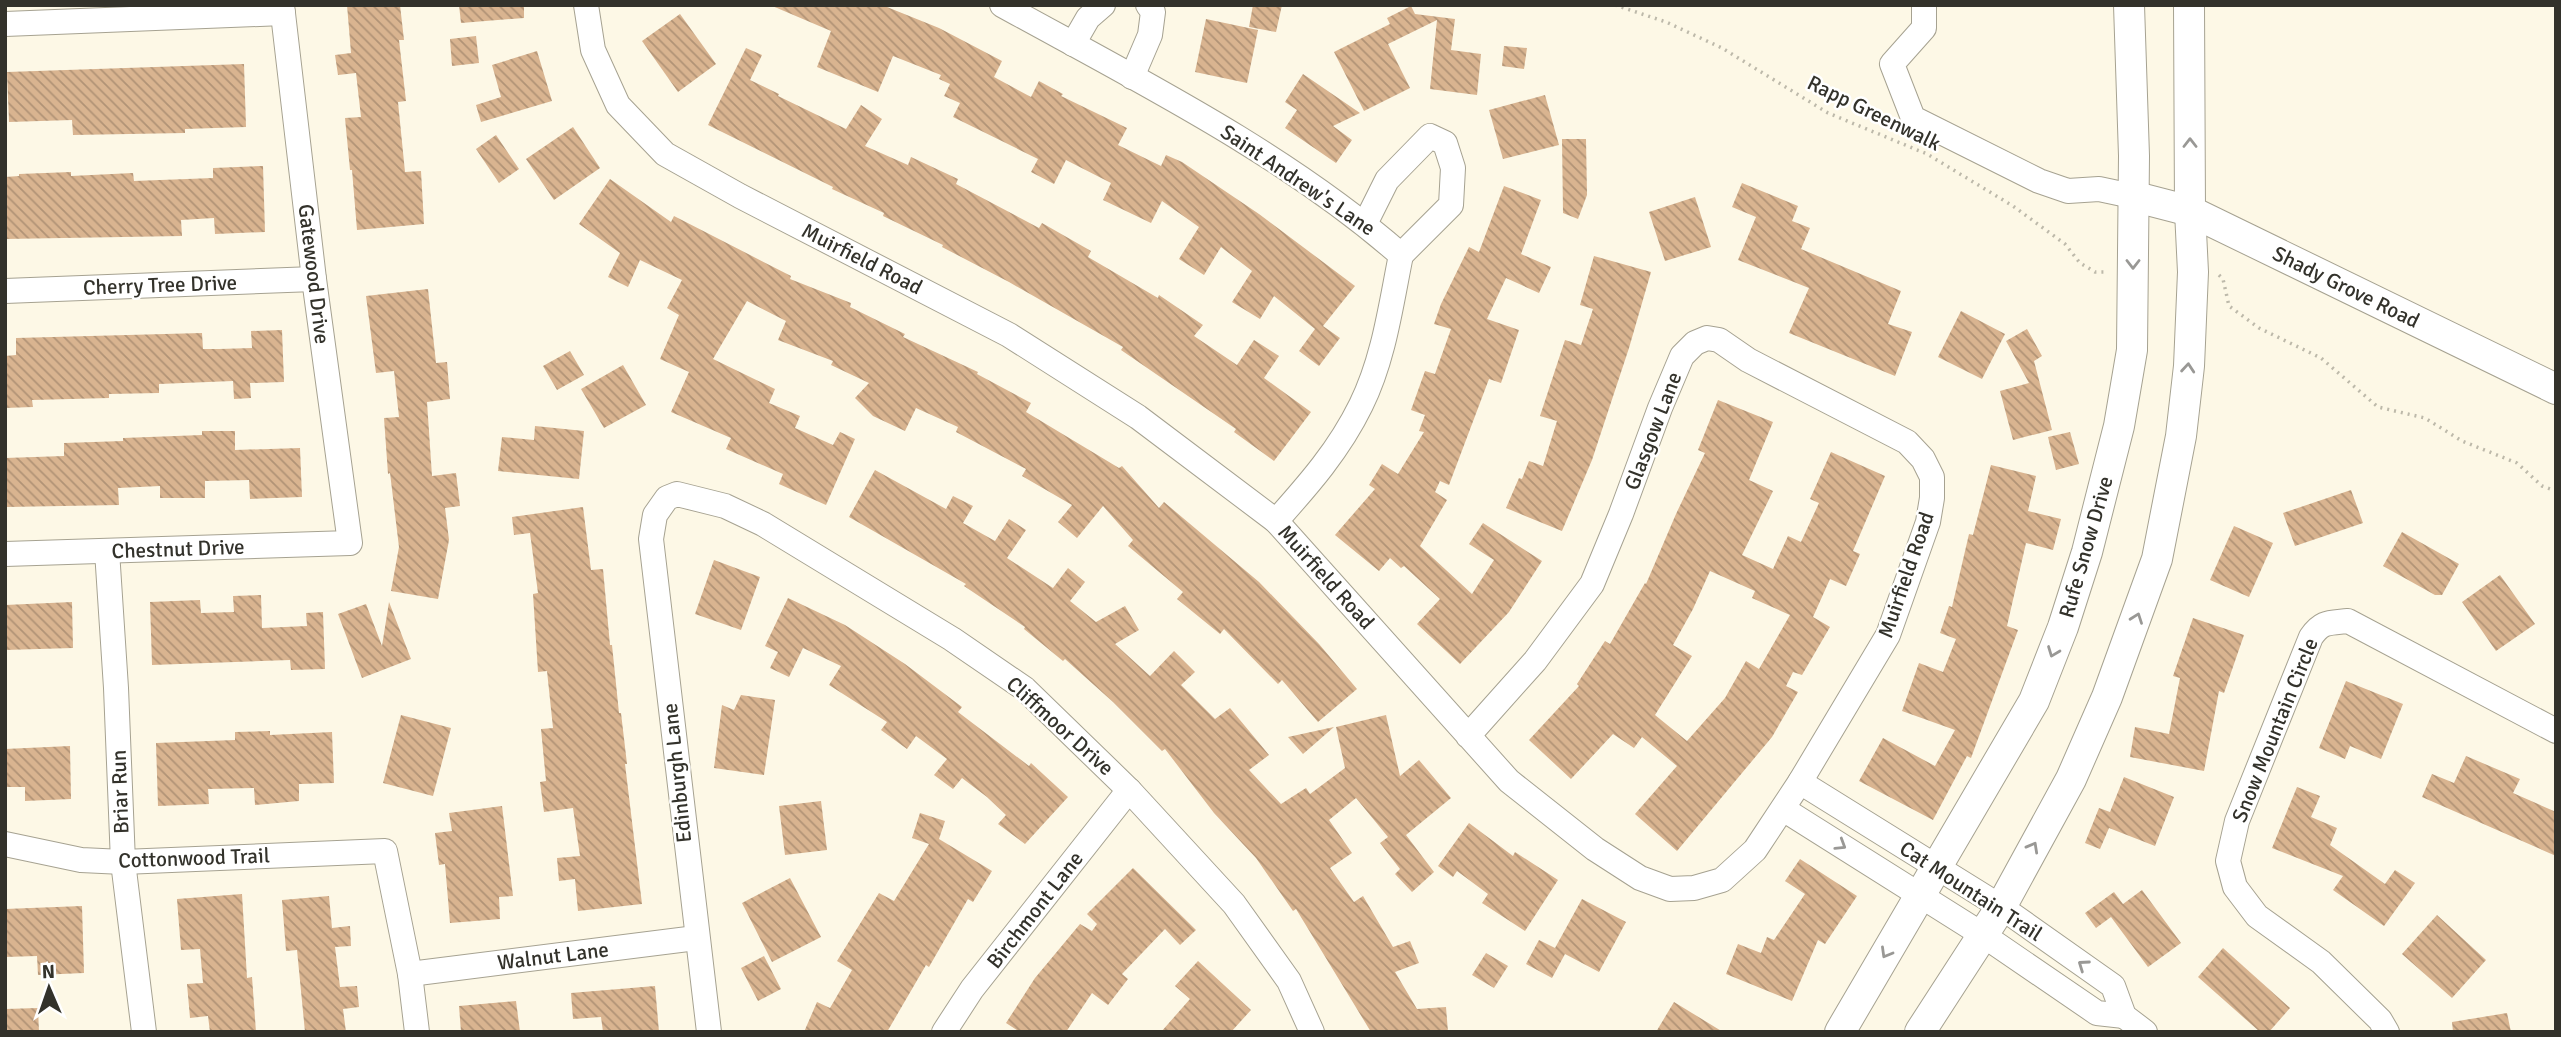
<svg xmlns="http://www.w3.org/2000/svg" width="2561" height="1037" font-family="Signika,sans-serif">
	<defs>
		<pattern id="building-back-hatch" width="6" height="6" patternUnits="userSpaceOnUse" patternTransform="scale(1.75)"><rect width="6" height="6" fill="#d9b490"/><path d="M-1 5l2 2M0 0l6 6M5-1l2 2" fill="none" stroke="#b19376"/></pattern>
	</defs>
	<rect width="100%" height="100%" fill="#fdf8e6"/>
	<g fill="url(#building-back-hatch)" fill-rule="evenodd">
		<polygon points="347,5 400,5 404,40 399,40 406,101 398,102 405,172 421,171 424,224 357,230 352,170 350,170 345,118 361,117 356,73 338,75 335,55 351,53"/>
		<polygon points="459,5 524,5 524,18 461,23"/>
		<polygon points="770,5 882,5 939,28 1002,61 994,77 1031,97 1039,81 1063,94 1061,96 1127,128 1118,145 1161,166 1166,155 1182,162 1259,214 1355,286 1323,326 1340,338 1319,366 1299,351 1315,329 1274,296 1260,319 1232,302 1252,271 1221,247 1204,275 1179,259 1199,227 1162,201 1151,223 1103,200 1111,183 1066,160 1054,184 1031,172 1038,159 953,117 960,103 944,96 950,84 939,79 941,75 893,56 878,92 817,67 831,31"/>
		<polygon points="1253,5 1282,5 1276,32 1249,27"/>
		<polygon points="1411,6 1415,14 1455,19 1451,50 1481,54 1477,95 1430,89 1437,20 1388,44 1410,88 1364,111 1334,52 1390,24 1387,18"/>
		<polygon points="680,14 716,64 678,92 642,41"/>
		<polygon points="1206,19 1258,30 1247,83 1195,72"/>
		<polygon points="476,36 479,63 452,66 450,39"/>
		<polygon points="1504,46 1527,48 1524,69 1502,66"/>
		<polygon points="746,48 762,55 750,80 779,94 778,96 846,129 861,105 882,119 865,146 908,165 911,157 958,179 956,184 1039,228 1042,223 1091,251 1088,257 1158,298 1159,295 1203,325 1194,336 1237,365 1254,340 1279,356 1264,378 1311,412 1274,461 1234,432 1236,429 1121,350 1123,347 1009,282 942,247 943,245 883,216 884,213 832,189 833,187 708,125"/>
		<polygon points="537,51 552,101 481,122 476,105 501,97 492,65"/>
		<polygon points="244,64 246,127 185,129 185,133 73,135 72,120 9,122 7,72"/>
		<polygon points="1303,74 1360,113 1333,126 1352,140 1336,163 1285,128 1297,110 1285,102"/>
		<polygon points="1545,95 1559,145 1503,159 1489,110"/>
		<polygon points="573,127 600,168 554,200 526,159"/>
		<polygon points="496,135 519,169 499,183 476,149"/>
		<polygon points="1562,139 1586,139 1587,195 1578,219 1563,213"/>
		<polygon points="263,166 265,232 215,234 214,218 181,220 182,236 5,239 5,177 19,176 19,174 71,172 71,176 133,173 134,181 213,178 213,168"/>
		<polygon points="610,179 671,222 674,216 791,276 790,279 851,303 850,307 905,334 903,337 978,372 977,374 1031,403 1026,412 1119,468 1122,466 1159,508 1164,502 1259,582 1319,644 1357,689 1318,722 1282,680 1278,684 1224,629 1220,634 1177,599 1183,592 1128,546 1133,540 1103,506 1077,538 1058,522 1072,505 1022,476 1026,469 956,432 958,427 916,408 905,431 873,416 855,398 869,383 831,365 833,361 778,340 786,321 747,301 713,359 775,389 769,403 800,416 795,428 833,445 840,432 855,439 826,505 779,484 783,474 726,449 731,438 671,412 689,372 660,359 679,315 667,308 682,280 640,260 628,287 608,277 620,253 579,224"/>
		<polygon points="1742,183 1798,206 1792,221 1810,228 1801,249 1901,291 1888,324 1912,332 1895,376 1789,333 1809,288 1738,260 1756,217 1732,207"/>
		<polygon points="1504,186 1541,200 1521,254 1551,267 1539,293 1506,278 1487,319 1519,330 1501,383 1489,379 1449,485 1440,481 1435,492 1447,500 1420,546 1472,594 1494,560 1469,544 1483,523 1542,561 1509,612 1460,664 1417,624 1440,599 1404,566 1401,568 1390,558 1379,571 1335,535 1375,489 1369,485 1382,464 1398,474 1424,432 1419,431 1425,415 1411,410 1425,371 1435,374 1451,329 1434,324 1441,304 1469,247 1479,252"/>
		<polygon points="1695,197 1711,247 1665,261 1649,212"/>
		<polygon points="1594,256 1651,272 1629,348 1592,460 1562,531 1506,508 1519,478 1522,479 1529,461 1543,466 1557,421 1540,416 1565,340 1581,345 1593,309 1580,305"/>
		<polygon points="428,289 436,363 447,362 450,399 427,402 432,476 456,473 460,506 445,508 449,540 438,599 391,591 399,547 390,473 388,474 384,418 399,417 394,371 376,373 366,296"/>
		<polygon points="1961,311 2005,334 1982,379 1938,357"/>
		<polygon points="2027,329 2042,356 2034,361 2052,430 2013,440 2000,391 2029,383 2006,341"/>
		<polygon points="282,330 284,382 250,383 251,398 234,399 233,381 159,384 159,393 109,394 109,398 32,400 33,407 5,408 5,356 16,355 16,338 202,333 203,349 219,349 252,348 251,331"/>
		<polygon points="570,351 584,375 557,390 543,366"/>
		<polygon points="623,365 646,405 604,428 581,389"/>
		<path d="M1718 400 1773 422 1749 480 1773 491 1742 555 1773 569 1788 536 1801 542 1819 503 1810 499 1831 452 1885 476 1853 551 1860 554 1846 586 1830 579 1813 617 1830 627 1802 675 1793 672 1786 686 1798 692 1772 737 1677 851 1635 814 1677 766 1642 737 1634 748 1613 734 1571 779 1529 740 1579 686 1577 684 1605 641 1610 644 1645 583 1646 584 1676 514 1705 453 1698 450ZM1710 571 1755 591 1752 598 1790 615 1759 669 1746 661 1725 698 1687 741 1655 715 1692 656 1673 645 1693 609Z"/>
		<polygon points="535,426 584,431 579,479 498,471 502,437 534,440"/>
		<polygon points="202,431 235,431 235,450 300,448 302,497 250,499 249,480 205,481 205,498 160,498 160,486 118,488 119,505 7,507 5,458 64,456 64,443 123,441 123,438 202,435"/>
		<polygon points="2070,432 2079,464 2056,470 2048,437"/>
		<polygon points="1991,465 2036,476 2028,511 2061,519 2053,550 2026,543 2007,626 2018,630 1971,758 1967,756 1933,820 1859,781 1883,738 1935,766 1955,730 1902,711 1919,663 1943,672 1956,639 1940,633 1949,606 1952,607 1969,534 1973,535"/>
		<polygon points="875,470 946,509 953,496 973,506 963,523 995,541 1009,519 1026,530 1007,558 1053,588 1068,568 1085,582 1070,601 1096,622 1125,606 1139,630 1115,644 1150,676 1174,651 1195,672 1181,685 1215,719 1230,708 1269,755 1249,770 1281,804 1306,788 1310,794 1345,768 1336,727 1386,715 1400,776 1419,760 1451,798 1406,835 1434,872 1412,892 1395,874 1400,869 1380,843 1388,837 1356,798 1329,820 1352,853 1330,868 1354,902 1363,896 1393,947 1410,941 1419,963 1395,972 1417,1009 1446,1007 1448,1032 1371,1032 1296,909 1293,911 1256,858 1214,813 1165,749 1162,751 1113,702 1065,659 1063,661 1024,629 1025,627 964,586 966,584 849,517"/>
		<polygon points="2351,490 2363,523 2295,546 2283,513"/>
		<polygon points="583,507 591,570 603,569 610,645 612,645 619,713 621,713 627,764 625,764 642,904 578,911 575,879 559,881 557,858 580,856 573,808 544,812 540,782 546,781 541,729 553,728 547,671 538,672 533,594 538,593 530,533 514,535 512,517"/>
		<polygon points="2234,526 2273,543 2249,597 2210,580"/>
		<polygon points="2402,532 2459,564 2442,595 2435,595 2383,566"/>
		<polygon points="714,560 760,577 741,630 695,614"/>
		<polygon points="2500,575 2535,624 2496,651 2462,602"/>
		<polygon points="261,595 262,628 307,626 306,613 323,612 325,669 291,670 290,660 152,665 150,602 200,600 201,613 234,612 233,596"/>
		<polygon points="788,598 845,625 905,664 962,707 958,712 1029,766 1031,763 1068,797 1025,844 998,824 1006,815 987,797 962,778 953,789 934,775 947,759 916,736 907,749 881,730 887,722 829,685 841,666 803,648 789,677 770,668 778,652 765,646"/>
		<polygon points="72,602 73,648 5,650 5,605"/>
		<polygon points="389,602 411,659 362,678 338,614 366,604 382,646"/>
		<polygon points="2193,618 2244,635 2224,693 2219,691 2204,771 2130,757 2135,727 2169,734 2180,678 2173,676"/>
		<polygon points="2346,681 2403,704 2381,759 2350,746 2345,759 2319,748"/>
		<polygon points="741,695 775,700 764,775 714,768 722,705 734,710"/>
		<polygon points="401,715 451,728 433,796 383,783"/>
		<polygon points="1334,727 1303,754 1288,737"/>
		<polygon points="270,731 270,735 332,732 334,783 299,784 299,801 255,805 254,788 208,789 209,804 158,806 156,743 235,740 235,732"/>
		<polygon points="70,746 71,799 25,801 25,787 5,787 5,749"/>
		<polygon points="2466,756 2520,779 2513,793 2556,812 2556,856 2422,797 2432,774 2454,783"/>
		<polygon points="2124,777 2174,797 2155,846 2109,828 2100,849 2085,843 2099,808 2110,812"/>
		<polygon points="2297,787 2320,796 2311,817 2337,828 2330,845 2385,884 2395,870 2415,883 2384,926 2333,890 2343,876 2272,848"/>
		<polygon points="821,801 827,850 785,855 779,806"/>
		<polygon points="502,806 513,896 499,897 500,919 450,923 445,864 439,865 435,833 452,831 449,813"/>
		<polygon points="920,813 945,821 939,839 992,871 973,902 968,899 929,967 926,965 887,1032 804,1032 817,1002 830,1008 852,970 837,961 879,893 894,901 929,844 912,838"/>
		<polygon points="1469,823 1513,856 1515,852 1558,880 1525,931 1482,903 1488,894 1457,871 1453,877 1438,866"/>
		<polygon points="1800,859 1857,896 1825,944 1818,940 1792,1001 1726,974 1738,944 1761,953 1767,937 1774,940 1805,894 1785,881"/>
		<polygon points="1133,868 1196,930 1180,945 1165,929 1122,974 1128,979 1108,1005 1092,993 1066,1032 1020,1032 1006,1023 1035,978 1080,924 1092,931 1097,924 1087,914"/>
		<polygon points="790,878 821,937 772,962 742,903"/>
		<polygon points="2142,890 2181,943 2148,967 2111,917 2096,928 2085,913 2114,892 2123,904"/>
		<polygon points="242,894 247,978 252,977 256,1032 210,1032 208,1016 190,1018 187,984 203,983 200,949 181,950 177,899"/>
		<polygon points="329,896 332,928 350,926 351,946 335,947 340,987 357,986 359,1007 343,1009 346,1032 305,1032 297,950 286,951 282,900"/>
		<polygon points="1582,899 1626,922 1599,972 1565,954 1552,978 1526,964 1539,940 1555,948"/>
		<polygon points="82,906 84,973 38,975 37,956 5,957 5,909"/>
		<polygon points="2437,915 2486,960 2452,998 2402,954"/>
		<polygon points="2223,948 2290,1008 2269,1032 2260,1032 2198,977"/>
		<polygon points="1486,953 1508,966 1494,988 1472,975"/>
		<polygon points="764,956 781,989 758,1001 741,968"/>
		<polygon points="1198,961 1251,1010 1231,1032 1161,1032 1190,999 1175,986"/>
		<polygon points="655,986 659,1032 603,1032 601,1017 573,1019 571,993"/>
		<polygon points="516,1001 520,1032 461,1032 459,1006"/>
		<polygon points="1674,1002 1723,1032 1656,1032"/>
		<polygon points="38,1008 39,1032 5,1032 5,1009"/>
		<polygon points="2507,1013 2511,1032 2453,1032 2452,1022"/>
	</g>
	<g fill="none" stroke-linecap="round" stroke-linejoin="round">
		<g stroke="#a6a291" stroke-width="26">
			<g id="minor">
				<polyline points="586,5 593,50 618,105 665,154 740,196 1009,335 1138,417 1276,521 1509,781 1595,849 1640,878 1670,889 1694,888 1722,880 1755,850 1800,782 1888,635 1928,522 1932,498 1932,477 1923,459 1907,442 1748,360 1719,340 1707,338 1695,343 1682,356 1660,408 1621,514 1592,584 1535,661 1468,736"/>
				<path d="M1002 5C1138 80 1284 153 1401 255 1391 304 1384 359 1361 405 1339 450 1309 484 1276 521"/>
				<polyline points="1924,5 1924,28 1892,64 1913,118 2039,181 2068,191 2099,189 2132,196"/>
				<polyline points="5,24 283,13"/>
				<polyline points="1073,44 1088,18 1103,5"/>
				<polyline points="1132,77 1150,35 1153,12 1148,5"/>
				<polyline points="1365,224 1387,180 1430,136 1445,143 1453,168 1451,205 1401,255"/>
				<polyline points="5,291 314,279"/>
				<polyline points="107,551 116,688 123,862 144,1032"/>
				<polyline points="5,554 350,543 314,279 282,5"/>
				<polyline points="1800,782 2001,907 2113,986 2124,1016 2145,1032"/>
				<polyline points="1783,809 1983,935 2097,1013 2124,1016"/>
				<polyline points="5,844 81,860 123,862 385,851 410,974 417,1032"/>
				<polyline points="410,974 696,938"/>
				<polyline points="709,1032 651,539 655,515 667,498 677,494 725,506 763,524 952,639 1025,689 1129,790 1234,904 1289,981 1312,1032"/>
				<polyline points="944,1032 972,989 1129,790"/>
				<path d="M2387 1032 2380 1020 2321 962 2257 916 2235 887 2228 861 2237 821 2311 637C2322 621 2329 623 2348 621L2556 731"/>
			</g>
		</g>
		<g stroke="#a6a291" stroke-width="32">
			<g id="major">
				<polyline points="2132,196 2190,211 2556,389"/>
				<polyline points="1840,1032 2034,701 2063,627 2087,552 2119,426 2132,350 2134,156 2129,5"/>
				<polyline points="1920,1032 2001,907 2071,779 2107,697 2157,559 2181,436 2189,366 2193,272 2190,211 2189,5"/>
			</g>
		</g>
		<g stroke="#bdb9aa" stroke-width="3.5" stroke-dasharray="2 5" stroke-linecap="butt">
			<polyline points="1615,5 1666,22 1722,48 1828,113 1927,154 2013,206 2065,244 2080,263 2095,272 2104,272"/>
			<polyline points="2219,275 2223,279 2229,306 2259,328 2321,358 2378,407 2425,418 2462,441 2517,463 2542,486 2556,491"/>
		</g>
		<use href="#minor" stroke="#fff" stroke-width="24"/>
		<use href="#major" stroke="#fff" stroke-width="30"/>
	</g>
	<defs><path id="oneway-chevron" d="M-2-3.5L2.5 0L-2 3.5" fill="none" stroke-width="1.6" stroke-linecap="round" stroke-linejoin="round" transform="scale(1.75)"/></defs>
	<g stroke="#999895">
		<use href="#oneway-chevron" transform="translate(2190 143) rotate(-90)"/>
		<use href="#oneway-chevron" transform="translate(2133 264) rotate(90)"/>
		<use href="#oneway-chevron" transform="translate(2188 368) rotate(-85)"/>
		<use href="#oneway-chevron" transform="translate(2137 618) rotate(-70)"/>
		<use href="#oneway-chevron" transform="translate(2053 652) rotate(111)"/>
		<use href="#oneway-chevron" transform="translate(1841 845) rotate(32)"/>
		<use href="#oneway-chevron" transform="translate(2033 847) rotate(-61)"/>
		<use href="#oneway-chevron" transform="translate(1886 953) rotate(120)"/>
		<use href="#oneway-chevron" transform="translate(2083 965) rotate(-145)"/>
	</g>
	<g text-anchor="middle" stroke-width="5" stroke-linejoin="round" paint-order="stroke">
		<g font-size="21" fill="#33322b" stroke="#fff">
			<text transform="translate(1874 113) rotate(26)" y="7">Rapp Greenwalk</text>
			<text transform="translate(1298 180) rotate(34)" y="7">Saint Andrew's Lane</text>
			<text transform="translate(862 259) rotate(27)" y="7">Muirfield Road</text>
			<text transform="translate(314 274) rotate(83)" y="7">Gatewood Drive</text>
			<text transform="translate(160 285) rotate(-2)" y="7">Cherry Tree Drive</text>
			<text transform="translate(2346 287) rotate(26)" y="7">Shady Grove Road</text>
			<text transform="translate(1653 431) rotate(-69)" y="7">Glasgow Lane</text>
			<text transform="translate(2086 547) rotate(-74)" y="7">Rufe Snow Drive</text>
			<text transform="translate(178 549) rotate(-2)" y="7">Chestnut Drive</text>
			<text transform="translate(1906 575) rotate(-71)" y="7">Muirfield Road</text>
			<text transform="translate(1326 577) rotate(48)" y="7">Muirfield Road</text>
			<text transform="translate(1060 726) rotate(42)" y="7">Cliffmoor Drive</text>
			<text transform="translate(2275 730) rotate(-68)" y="7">Snow Mountain Circle</text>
			<text transform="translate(677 773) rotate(-96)" y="7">Edinburgh Lane</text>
			<text transform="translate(120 792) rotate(-92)" y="7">Briar Run</text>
			<text transform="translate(194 858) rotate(-2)" y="7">Cottonwood Trail</text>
			<text transform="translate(1971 891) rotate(33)" y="7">Cat Mountain Trail</text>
			<text transform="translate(1035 910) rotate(-52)" y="7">Birchmont Lane</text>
			<text transform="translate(553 956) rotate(-7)" y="7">Walnut Lane</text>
		</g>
	</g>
	<rect width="2561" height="1037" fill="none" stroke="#33322b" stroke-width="14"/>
	<g transform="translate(49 988) rotate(358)" stroke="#ffffff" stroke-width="5" paint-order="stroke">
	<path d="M0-5L12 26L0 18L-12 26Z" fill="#33322b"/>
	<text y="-10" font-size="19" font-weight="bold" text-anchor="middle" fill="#33322b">N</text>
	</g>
</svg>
